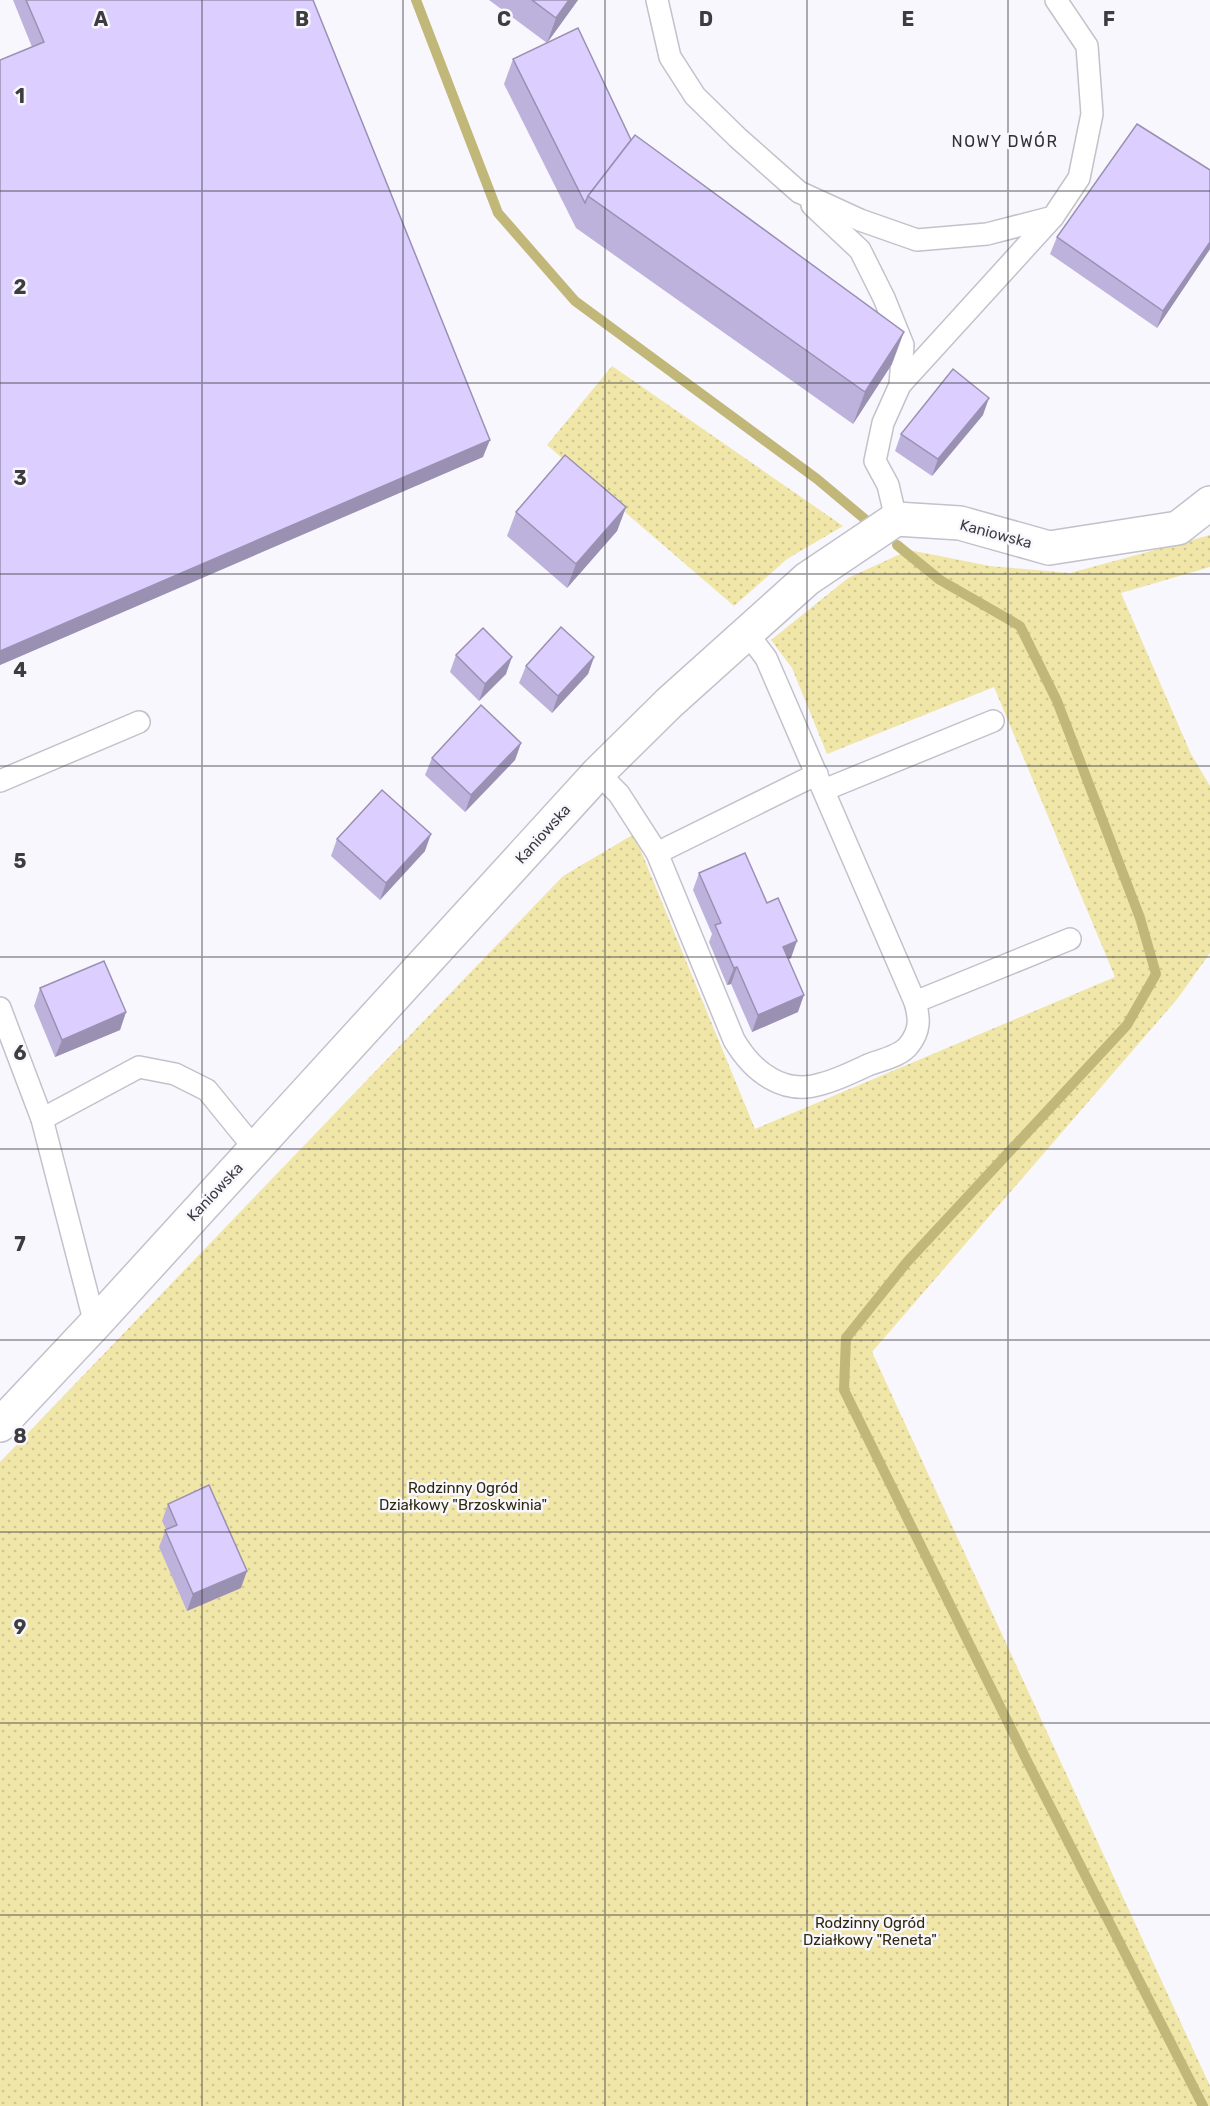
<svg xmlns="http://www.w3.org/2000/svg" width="1210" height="2106" font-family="Rubik,sans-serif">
	<defs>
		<pattern id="green-dots" width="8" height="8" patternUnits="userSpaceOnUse" patternTransform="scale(1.5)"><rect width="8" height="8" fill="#f0e6a8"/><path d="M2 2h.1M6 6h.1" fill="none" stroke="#cfc692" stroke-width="1.8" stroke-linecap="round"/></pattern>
	</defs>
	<rect width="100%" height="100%" fill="#f9f7fe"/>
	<g fill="url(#green-dots)">
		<polygon points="612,366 843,526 787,559 734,606 547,445"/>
		<polygon points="1210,535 1210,567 1121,593 1191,754 1210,786 1210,953 1178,998 872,1352 1210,2086 1210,2106 0,2106 0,1462 563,876 634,834 755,1129 1115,977 994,687 827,754 792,668 771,640 848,578 909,550 990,566 1070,573"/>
	</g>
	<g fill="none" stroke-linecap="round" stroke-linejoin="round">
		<g stroke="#c1b778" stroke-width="10">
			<polyline points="416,0 498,213 575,301 817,479 866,520"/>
			<polyline points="897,545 940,580 1020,626 1057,701 1140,918 1156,974 1127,1025 907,1262 846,1338 844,1390 1028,1763 1203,2106"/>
		</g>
		<g stroke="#c3c1ca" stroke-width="24">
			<g id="lane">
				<polyline points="657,0 670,57 695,96 738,138 799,192 860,220 917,240 987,234 1053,217 1079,178 1092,114 1087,46 1056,0"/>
				<polyline points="812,205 860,250 884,298 903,345 900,385 883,423 875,461 888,485 896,519"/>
				<polyline points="900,385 1053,217"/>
				<path d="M598 773 619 794 657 853 734 1040C752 1071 783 1096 821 1084 837 1080 853 1072 868 1065 881 1060 901 1056 909 1045 920 1031 920 1019 915 1002L766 658 747 633"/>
				<polyline points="0,781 139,722"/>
				<polyline points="824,790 993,721"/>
				<polyline points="657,853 817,774"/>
				<polyline points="915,1002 1070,939"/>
				<polyline points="0,1008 42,1119 95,1324"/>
				<polyline points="42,1119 139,1067 175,1074 207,1090 255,1149"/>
			</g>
		</g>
		<g stroke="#c3c1ca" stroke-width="36">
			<polyline id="secondary" points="0,1425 95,1324 598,773 669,703 807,579 896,519 960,523 1049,548 1178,528 1210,503"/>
		</g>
		<use href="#lane" stroke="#fff" stroke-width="21"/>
		<use href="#secondary" stroke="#fff" stroke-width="33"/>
	</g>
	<g fill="#bdb2db">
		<polygon points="13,0 313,0 483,457 0,665 0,60 32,47"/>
		<polygon points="489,0 578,0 547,43 631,140 892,364 853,424 576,228 504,84 513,59 547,43"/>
		<polygon points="1210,170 1210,249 1157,328 1050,254 1057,237"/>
		<polygon points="983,415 932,476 895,451 901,434"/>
		<polygon points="626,507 617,531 567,588 507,536 516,512"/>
		<polygon points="456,655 506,674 479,701 450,672"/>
		<polygon points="594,657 588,674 552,713 519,683 526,666"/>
		<polygon points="521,743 515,760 465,812 425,775 432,758"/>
		<polygon points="337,839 425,851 380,900 331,856"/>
		<polygon points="699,873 767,903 791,958 789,959 798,1012 752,1032 731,984 727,985 709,942 712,934 693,890"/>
		<polygon points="40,988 126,1012 120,1030 55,1057 34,1006"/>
		<polygon points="168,1504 241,1588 187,1611 159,1547 166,1529 162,1521"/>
	</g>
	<g fill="#9a91b2">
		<polygon points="569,0 578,0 547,43 556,18"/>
		<polygon points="1210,242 1210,249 1157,328 1163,311"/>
		<polygon points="904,332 892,364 853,424 865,392"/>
		<polygon points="989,398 983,415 932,476 938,459"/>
		<polygon points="490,440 483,457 0,665 0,651"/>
		<polygon points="626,507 617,531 567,588 576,564"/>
		<polygon points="512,657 506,674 479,701 485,684"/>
		<polygon points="594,657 588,674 552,713 558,696"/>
		<polygon points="521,743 515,760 465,812 471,795"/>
		<polygon points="431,834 425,851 380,900 386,883"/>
		<polygon points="797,941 791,958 777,964 783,947"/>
		<polygon points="737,967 731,984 727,985 734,968"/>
		<polygon points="804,995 798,1012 752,1032 758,1015"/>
		<polygon points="126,1012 120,1030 55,1057 62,1040"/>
		<polygon points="247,1571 241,1588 187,1611 193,1594"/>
	</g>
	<g fill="#dccfff" stroke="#9a91b2" stroke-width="1.5">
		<polygon points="26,0 313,0 490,440 0,651 0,60 44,42"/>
		<polygon points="532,0 569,0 556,18"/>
		<polygon points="578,28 631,140 588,196 585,203 513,59"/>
		<polygon points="1137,124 1210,170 1210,242 1163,311 1057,237"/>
		<polygon points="635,135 904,332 865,392 588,196"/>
		<polygon points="953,369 989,398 938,459 901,434"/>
		<polygon points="565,455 626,507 576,564 516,512"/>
		<polygon points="561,627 594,657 558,696 526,666"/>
		<polygon points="483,628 512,657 485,684 456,655"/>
		<polygon points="481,705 521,743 471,795 432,758"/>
		<polygon points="382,790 431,834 386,883 337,839"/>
		<polygon points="745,853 767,903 778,898 797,941 783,947 804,995 758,1015 737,967 734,968 715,925 721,923 699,873"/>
		<polygon points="104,961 126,1012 62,1040 40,988"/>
		<polygon points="209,1485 247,1571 193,1594 165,1530 177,1525 168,1504"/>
	</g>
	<path fill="none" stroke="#3d3c3f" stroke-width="1.5" stroke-opacity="0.55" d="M202 0V2106M403 0V2106M605 0V2106M807 0V2106M1008 0V2106M0 191H1210M0 383H1210M0 574H1210M0 766H1210M0 957H1210M0 1149H1210M0 1340H1210M0 1532H1210M0 1723H1210M0 1915H1210"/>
	<g text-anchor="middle" stroke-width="5" stroke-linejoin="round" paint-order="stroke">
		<g font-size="15" fill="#3d3c3f" stroke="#f9f7fe">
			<text transform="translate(996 534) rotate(15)" y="5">Kaniowska</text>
			<text transform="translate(543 834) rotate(-48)" y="5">Kaniowska</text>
			<text transform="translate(215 1192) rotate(-47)" y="5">Kaniowska</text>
		</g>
		<g font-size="15" fill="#2e2a0d" stroke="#f9f7fe">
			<text x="463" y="1493">Rodzinny Ogród<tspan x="463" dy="17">Działkowy "Brzoskwinia"</tspan></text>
			<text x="870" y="1928">Rodzinny Ogród<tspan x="870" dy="17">Działkowy "Reneta"</tspan></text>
		</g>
		<g font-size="16" letter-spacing="1.5" fill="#333138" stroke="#f9f7fe">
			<text x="1005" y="147">NOWY DWÓR</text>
		</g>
	</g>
	<g font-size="20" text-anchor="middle" font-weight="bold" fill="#3d3c3f" stroke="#f9f7fe" stroke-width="5" stroke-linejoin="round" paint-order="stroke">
		<text x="101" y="26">A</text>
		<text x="302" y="26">B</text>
		<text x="504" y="26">C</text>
		<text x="706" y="26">D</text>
		<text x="908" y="26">E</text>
		<text x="1109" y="26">F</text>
		<text x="20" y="103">1</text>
		<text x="20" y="294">2</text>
		<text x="20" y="485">3</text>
		<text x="20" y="677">4</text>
		<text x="20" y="868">5</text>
		<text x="20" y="1060">6</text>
		<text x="20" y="1251">7</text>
		<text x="20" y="1443">8</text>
		<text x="20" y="1634">9</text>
	</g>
</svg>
